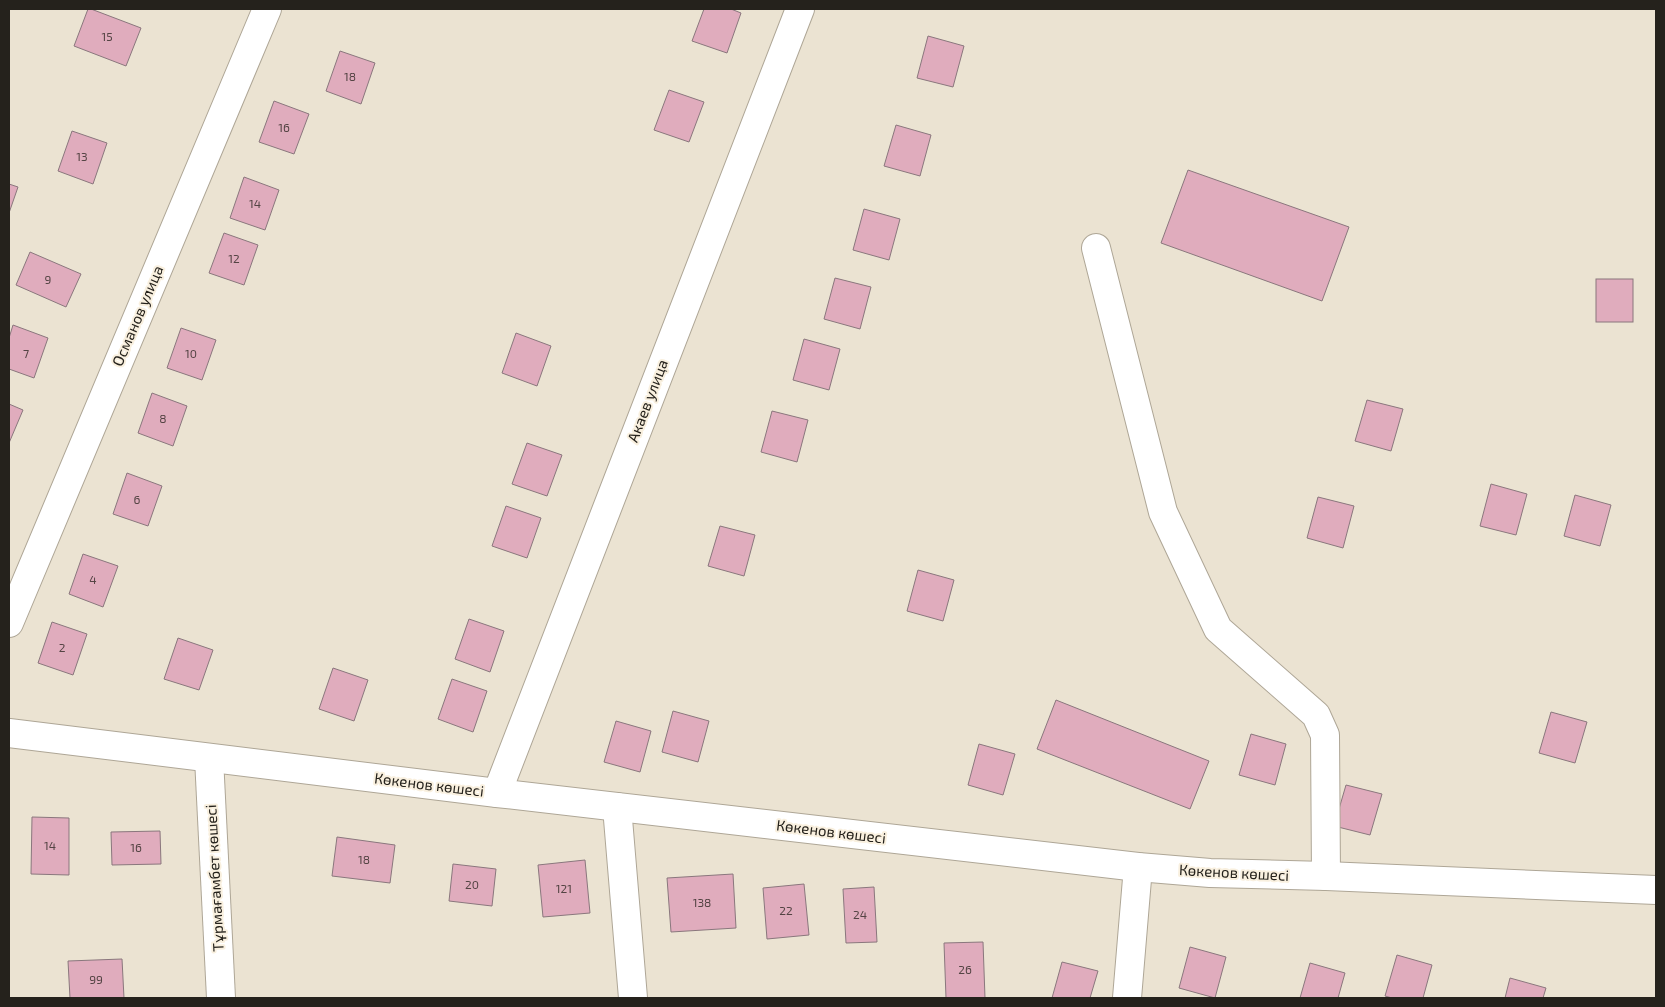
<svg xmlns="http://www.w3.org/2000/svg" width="1665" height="1007" font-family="'Exo 2',sans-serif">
	<rect width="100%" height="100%" fill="#ebe3d2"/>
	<g fill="#e0acbd" stroke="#8a777d">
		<polygon points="88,9 91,9 141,28 126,66 74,46"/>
		<polygon points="704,9 731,9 741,13 727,53 692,41"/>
		<polygon points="928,36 964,46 953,87 917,78"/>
		<polygon points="340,51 375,63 361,104 326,91"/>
		<polygon points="669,90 704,102 689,142 654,130"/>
		<polygon points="274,101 309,114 294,154 259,142"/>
		<polygon points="896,125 931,135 920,176 884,166"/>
		<polygon points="72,131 107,143 93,184 58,171"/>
		<polygon points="1188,170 1349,227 1322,301 1161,243"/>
		<polygon points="244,177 279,190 265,230 230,218"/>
		<polygon points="9,184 18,187 9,213"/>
		<polygon points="864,209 900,219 889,260 853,250"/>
		<polygon points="224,233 258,245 244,285 209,273"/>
		<polygon points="30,252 81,274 66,307 16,285"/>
		<polygon points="835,278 871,287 860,329 824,319"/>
		<rect x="1596" y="279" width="37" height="43"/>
		<polygon points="13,325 48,338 34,378 9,369 9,338"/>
		<polygon points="181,328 216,340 202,380 167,368"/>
		<polygon points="516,333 551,346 537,386 502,373"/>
		<polygon points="804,339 840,349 829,390 793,380"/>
		<polygon points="152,393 187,406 173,446 138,433"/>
		<polygon points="1367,400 1403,409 1391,451 1355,441"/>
		<polygon points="9,404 23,410 9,443"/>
		<polygon points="772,411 808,420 797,462 761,452"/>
		<polygon points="527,443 562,455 547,496 512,484"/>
		<polygon points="127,473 162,486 148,526 113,514"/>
		<polygon points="1491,484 1527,494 1516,535 1480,526"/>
		<polygon points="1575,495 1611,505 1600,546 1564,536"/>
		<polygon points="1318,497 1354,506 1343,548 1307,538"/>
		<polygon points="506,506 541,518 527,558 492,546"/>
		<polygon points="720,526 755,535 744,576 708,566"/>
		<polygon points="83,554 118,566 103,607 69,594"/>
		<polygon points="918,570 954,580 943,621 907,611"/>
		<polygon points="469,619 504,631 490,672 455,659"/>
		<polygon points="52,622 87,634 73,675 38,663"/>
		<polygon points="178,638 213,650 199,690 164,679"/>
		<polygon points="333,668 368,680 354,721 319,709"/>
		<polygon points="452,679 487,691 473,732 438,719"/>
		<polygon points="1056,700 1209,761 1190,809 1037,749"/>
		<polygon points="673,711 709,721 698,762 662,752"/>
		<polygon points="1551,712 1587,722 1575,763 1539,753"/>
		<polygon points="616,721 651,731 640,772 604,762"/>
		<polygon points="1251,734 1286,744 1275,785 1239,775"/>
		<polygon points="979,744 1015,754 1003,795 968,785"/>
		<polygon points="1346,785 1382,794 1370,835 1334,826"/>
		<polygon points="32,817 69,818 69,875 31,874"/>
		<polygon points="160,831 161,864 112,865 111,832"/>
		<polygon points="337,837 395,845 390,883 332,876"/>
		<polygon points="585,860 590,913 543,917 538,865"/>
		<polygon points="453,864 496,869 492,906 449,901"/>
		<polygon points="733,874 736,928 671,932 667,878"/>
		<polygon points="804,884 809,935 767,939 763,888"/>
		<polygon points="874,887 877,942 846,943 843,889"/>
		<polygon points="983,942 985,998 946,998 944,943"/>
		<polygon points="1190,947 1226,957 1215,998 1179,988"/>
		<polygon points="1397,955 1432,965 1423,998 1392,998 1385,996"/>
		<polygon points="122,959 124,998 70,998 68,961"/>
		<polygon points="1062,962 1098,971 1090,998 1052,998"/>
		<polygon points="1310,963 1345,973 1338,998 1300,998"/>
		<polygon points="1510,978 1546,988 1543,998 1505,998"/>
	</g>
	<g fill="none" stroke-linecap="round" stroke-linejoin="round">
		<g stroke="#aea696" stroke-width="30">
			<g id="minor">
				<polyline points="1096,248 1163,512 1218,629 1316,715 1325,735 1326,876"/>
				<polyline points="9,623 267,9"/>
				<polyline points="209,758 221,998"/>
				<polyline points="497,793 800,9"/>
				<polyline points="617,807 633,998"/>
				<polyline points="1127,998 1138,867"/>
			</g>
		</g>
		<g stroke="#aea696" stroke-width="30">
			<polyline id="tertiary" points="9,733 497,793 1138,867 1210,873 1326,876 1656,890"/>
		</g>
		<use href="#minor" stroke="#fff" stroke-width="28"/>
		<use href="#tertiary" stroke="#fff" stroke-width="28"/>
	</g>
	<g text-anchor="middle" stroke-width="4" stroke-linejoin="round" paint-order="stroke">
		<g font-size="12" fill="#544444">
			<text x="107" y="41">15</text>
			<text x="350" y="81">18</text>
			<text x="284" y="132">16</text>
			<text x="82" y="161">13</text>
			<text x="255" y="208">14</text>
			<text x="234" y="263">12</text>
			<text x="48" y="284">9</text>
			<text x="26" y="358">7</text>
			<text x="191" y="358">10</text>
			<text x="163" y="423">8</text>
			<text x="137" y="504">6</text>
			<text x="93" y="584">4</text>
			<text x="62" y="652">2</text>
			<text x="50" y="850">14</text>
			<text x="136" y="852">16</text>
			<text x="364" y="864">18</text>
			<text x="472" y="889">20</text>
			<text x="564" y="893">121</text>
			<text x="702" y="907">138</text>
			<text x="786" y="915">22</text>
			<text x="860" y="919">24</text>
			<text x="965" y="974">26</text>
			<text x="96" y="984">99</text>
		</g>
		<g font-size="15" fill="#25221c" stroke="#f9f0df">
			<text transform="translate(138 316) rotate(-67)" y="5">Османов улица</text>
			<text transform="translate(648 401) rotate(-69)" y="5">Акаев улица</text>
			<text transform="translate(429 785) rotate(7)" y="5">Көкенов көшесі</text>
			<text transform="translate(831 832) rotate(7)" y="5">Көкенов көшесі</text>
			<text transform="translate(1234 873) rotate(3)" y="5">Көкенов көшесі</text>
			<text transform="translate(215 878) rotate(-93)" y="5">Тұрмағамбет көшесі</text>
		</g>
	</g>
	<rect width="1665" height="1007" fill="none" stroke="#25221c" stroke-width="20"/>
</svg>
